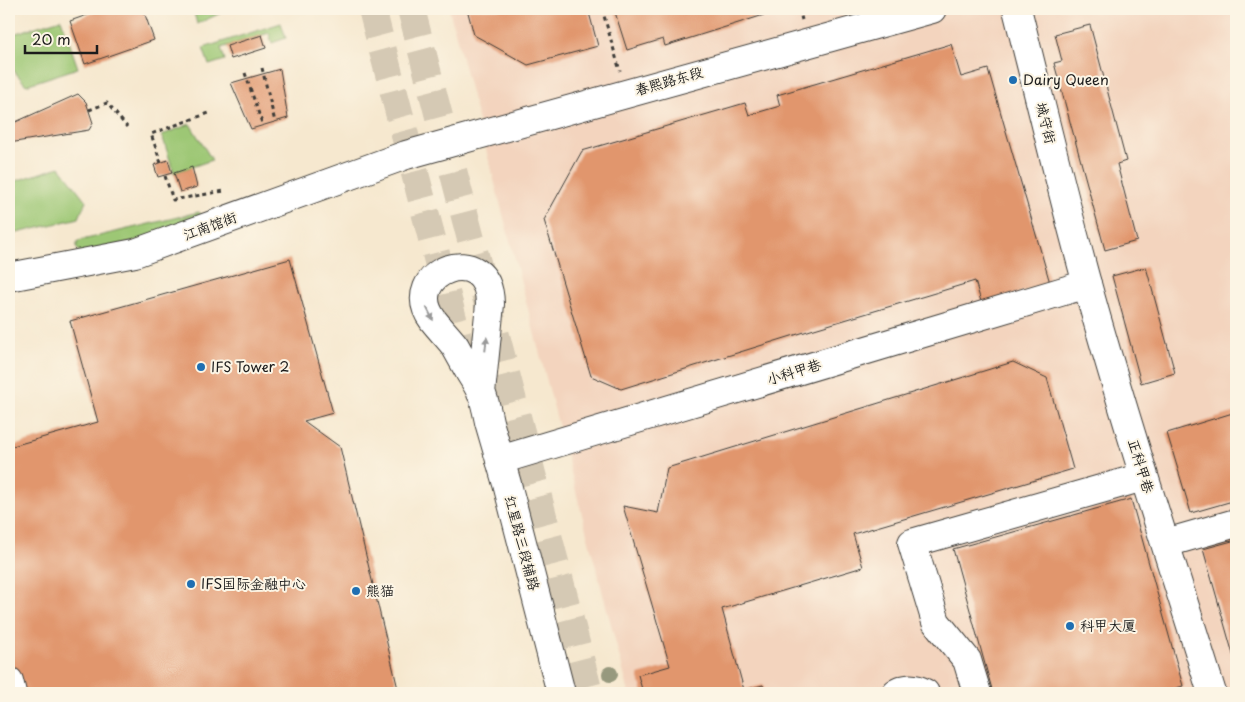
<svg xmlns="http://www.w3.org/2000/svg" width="1245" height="702" font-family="'Playpen Sans','LXGW WenKai TC',sans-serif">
	<rect width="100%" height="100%" fill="#fcf5e5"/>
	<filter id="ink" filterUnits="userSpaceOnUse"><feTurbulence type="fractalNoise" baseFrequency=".02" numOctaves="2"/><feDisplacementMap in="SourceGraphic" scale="10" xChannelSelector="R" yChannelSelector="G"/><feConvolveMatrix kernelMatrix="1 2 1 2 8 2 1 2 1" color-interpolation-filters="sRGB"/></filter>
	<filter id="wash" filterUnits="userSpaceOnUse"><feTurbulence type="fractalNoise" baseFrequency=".0096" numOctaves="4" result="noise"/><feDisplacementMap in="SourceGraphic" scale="20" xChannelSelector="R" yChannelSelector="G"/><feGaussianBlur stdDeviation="1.12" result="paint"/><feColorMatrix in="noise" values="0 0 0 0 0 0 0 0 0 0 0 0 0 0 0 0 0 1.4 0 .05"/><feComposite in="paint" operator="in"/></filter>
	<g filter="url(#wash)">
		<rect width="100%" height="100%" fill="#f6e8cf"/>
		<polygon fill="#f3d4be" points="449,9 1236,9 1236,693 629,693"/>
		<g fill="#9dc774" stroke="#5c7248">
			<polygon points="193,9 224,9 225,11 197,24"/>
			<polygon points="61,19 78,68 26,85 9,65 9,41 10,35"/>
			<polygon points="281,23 286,38 272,43 269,33 221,48 225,60 209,65 203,48"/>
			<polygon points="190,124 212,160 174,173 162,135"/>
			<polygon points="60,167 86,201 79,218 9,235 9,183"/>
			<polygon points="199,212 204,218 202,224 82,254 76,248 78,241"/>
		</g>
		<g id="blocks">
			<g fill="#e1966d">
				<polygon points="104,9 143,9 154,40 85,64 70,21"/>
				<polygon points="467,9 588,9 598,46 528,65 474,35"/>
				<polygon points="614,9 648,9 649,11 655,9 783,9 665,46 663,39 627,50"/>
				<polygon points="1090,25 1126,161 1117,164 1137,241 1105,250 1054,63 1062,61 1055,34"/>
				<polygon points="262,35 266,48 231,59 227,46"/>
				<polygon points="951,44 961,77 988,69 1050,283 982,305 975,281 811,330 621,389 591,376 544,220 582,151 745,103 749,115 780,106 777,95"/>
				<polygon points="280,69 288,118 251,129 231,83"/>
				<polygon points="78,94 86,102 93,123 89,130 9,143 9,125"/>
				<polygon points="168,160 172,173 158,177 154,165"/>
				<polygon points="192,167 197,187 180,192 174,173"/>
				<polygon points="290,259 333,413 304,421 340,447 399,693 9,693 9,447 98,422 70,321"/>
				<polygon points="1146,267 1175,373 1141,383 1112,276"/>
				<polygon points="1013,362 1047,378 1073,469 853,534 863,567 722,609 744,690 763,685 765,693 643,693 638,675 670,666 623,506 658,513 667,468"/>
				<polygon points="1236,412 1236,500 1191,513 1167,433"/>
				<polygon points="1131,499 1183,686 1159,693 993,693 953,549"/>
				<polygon points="1236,540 1236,665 1203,549"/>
			</g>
		</g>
	</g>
	<g filter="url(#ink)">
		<use href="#blocks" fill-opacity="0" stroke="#3d3b37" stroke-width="1"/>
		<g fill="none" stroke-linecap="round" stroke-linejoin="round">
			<g stroke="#d5c9b4" stroke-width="28" stroke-dasharray="28 14" stroke-linecap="butt">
				<polyline points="372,9 464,361"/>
				<polyline points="411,9 589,693"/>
			</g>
			<g stroke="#3d3b37" stroke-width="30">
				<g id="minor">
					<path d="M1017 9C1040 100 1062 193 1087 284 1125 422 1170 557 1212 693"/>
					<polyline points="9,277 135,253 406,155 932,9"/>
					<path d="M481 393 490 304C489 237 398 273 433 320 440 329 448 337 455 346 460 355 465 364 470 373 474 379 478 386 481 392 485 401 487 412 489 422 495 442 501 463 507 484 525 554 543 623 561 693"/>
					<polyline points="500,460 1087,284"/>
					<polyline points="1166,543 1236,523"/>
					<polyline points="9,681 12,693"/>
					<path d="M896 693C907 687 914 687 925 693"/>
					<polyline points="977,693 967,660 936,622 912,543 1143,477"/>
				</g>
			</g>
			<g stroke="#3d3b37" stroke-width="3" stroke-dasharray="4 4" stroke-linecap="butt">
				<polyline points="602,9 620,71"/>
				<polyline points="799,9 802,20"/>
				<polyline points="262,68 275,122"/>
				<polyline points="245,73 263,126"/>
				<polyline points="89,110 107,103 127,127"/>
				<polyline points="161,163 151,134 209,113"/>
				<polyline points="165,176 173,200 224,191"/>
			</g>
			<use href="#minor" stroke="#fff" stroke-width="28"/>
		</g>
		<circle fill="#97997e" cx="610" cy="674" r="8"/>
		<defs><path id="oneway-solid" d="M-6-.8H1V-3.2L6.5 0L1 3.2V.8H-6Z" transform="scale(1.25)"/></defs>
		<g fill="#999">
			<use href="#oneway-solid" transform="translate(430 314) rotate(63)"/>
			<use href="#oneway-solid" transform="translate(486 344) rotate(-84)"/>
		</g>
	</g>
	<g fill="#1f6fb2" stroke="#fcf5e5" stroke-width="2">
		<circle cx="1013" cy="80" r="5"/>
		<circle cx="201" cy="367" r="5"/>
		<circle cx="191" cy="584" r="5"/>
		<circle cx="356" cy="591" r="5"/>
		<circle cx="1070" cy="626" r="5"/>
	</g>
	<g text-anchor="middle" stroke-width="4" stroke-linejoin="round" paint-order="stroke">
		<g font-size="14" fill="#1c1c1c" stroke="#fcf5e5" text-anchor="start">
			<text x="1023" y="85">Dairy Queen</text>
			<text x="211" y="372">IFS Tower 2</text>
			<text x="201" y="589">IFS国际金融中心</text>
			<text x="366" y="596">熊猫</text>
			<text x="1080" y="631">科甲大厦</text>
		</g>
		<g font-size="14" fill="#1c1c1c" stroke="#fcf5e5">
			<text transform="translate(669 81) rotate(-16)" y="5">春熙路东段</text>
			<text transform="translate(1046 123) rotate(76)" y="5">城守街</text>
			<text transform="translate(210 226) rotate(-20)" y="5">江南馆街</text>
			<text transform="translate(794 372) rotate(-17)" y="5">小科甲巷</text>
			<text transform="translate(1141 466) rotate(73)" y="5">正科甲巷</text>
			<text transform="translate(522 543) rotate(75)" y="5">红星路三段辅路</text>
		</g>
	</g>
	<rect width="1245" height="702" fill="none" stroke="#fcf5e5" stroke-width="30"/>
	<path d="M25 45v8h72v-8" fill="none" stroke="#1c1c1c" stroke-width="2.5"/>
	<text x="32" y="45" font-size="15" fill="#1c1c1c" stroke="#fcf5e5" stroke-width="4" paint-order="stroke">20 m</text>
</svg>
